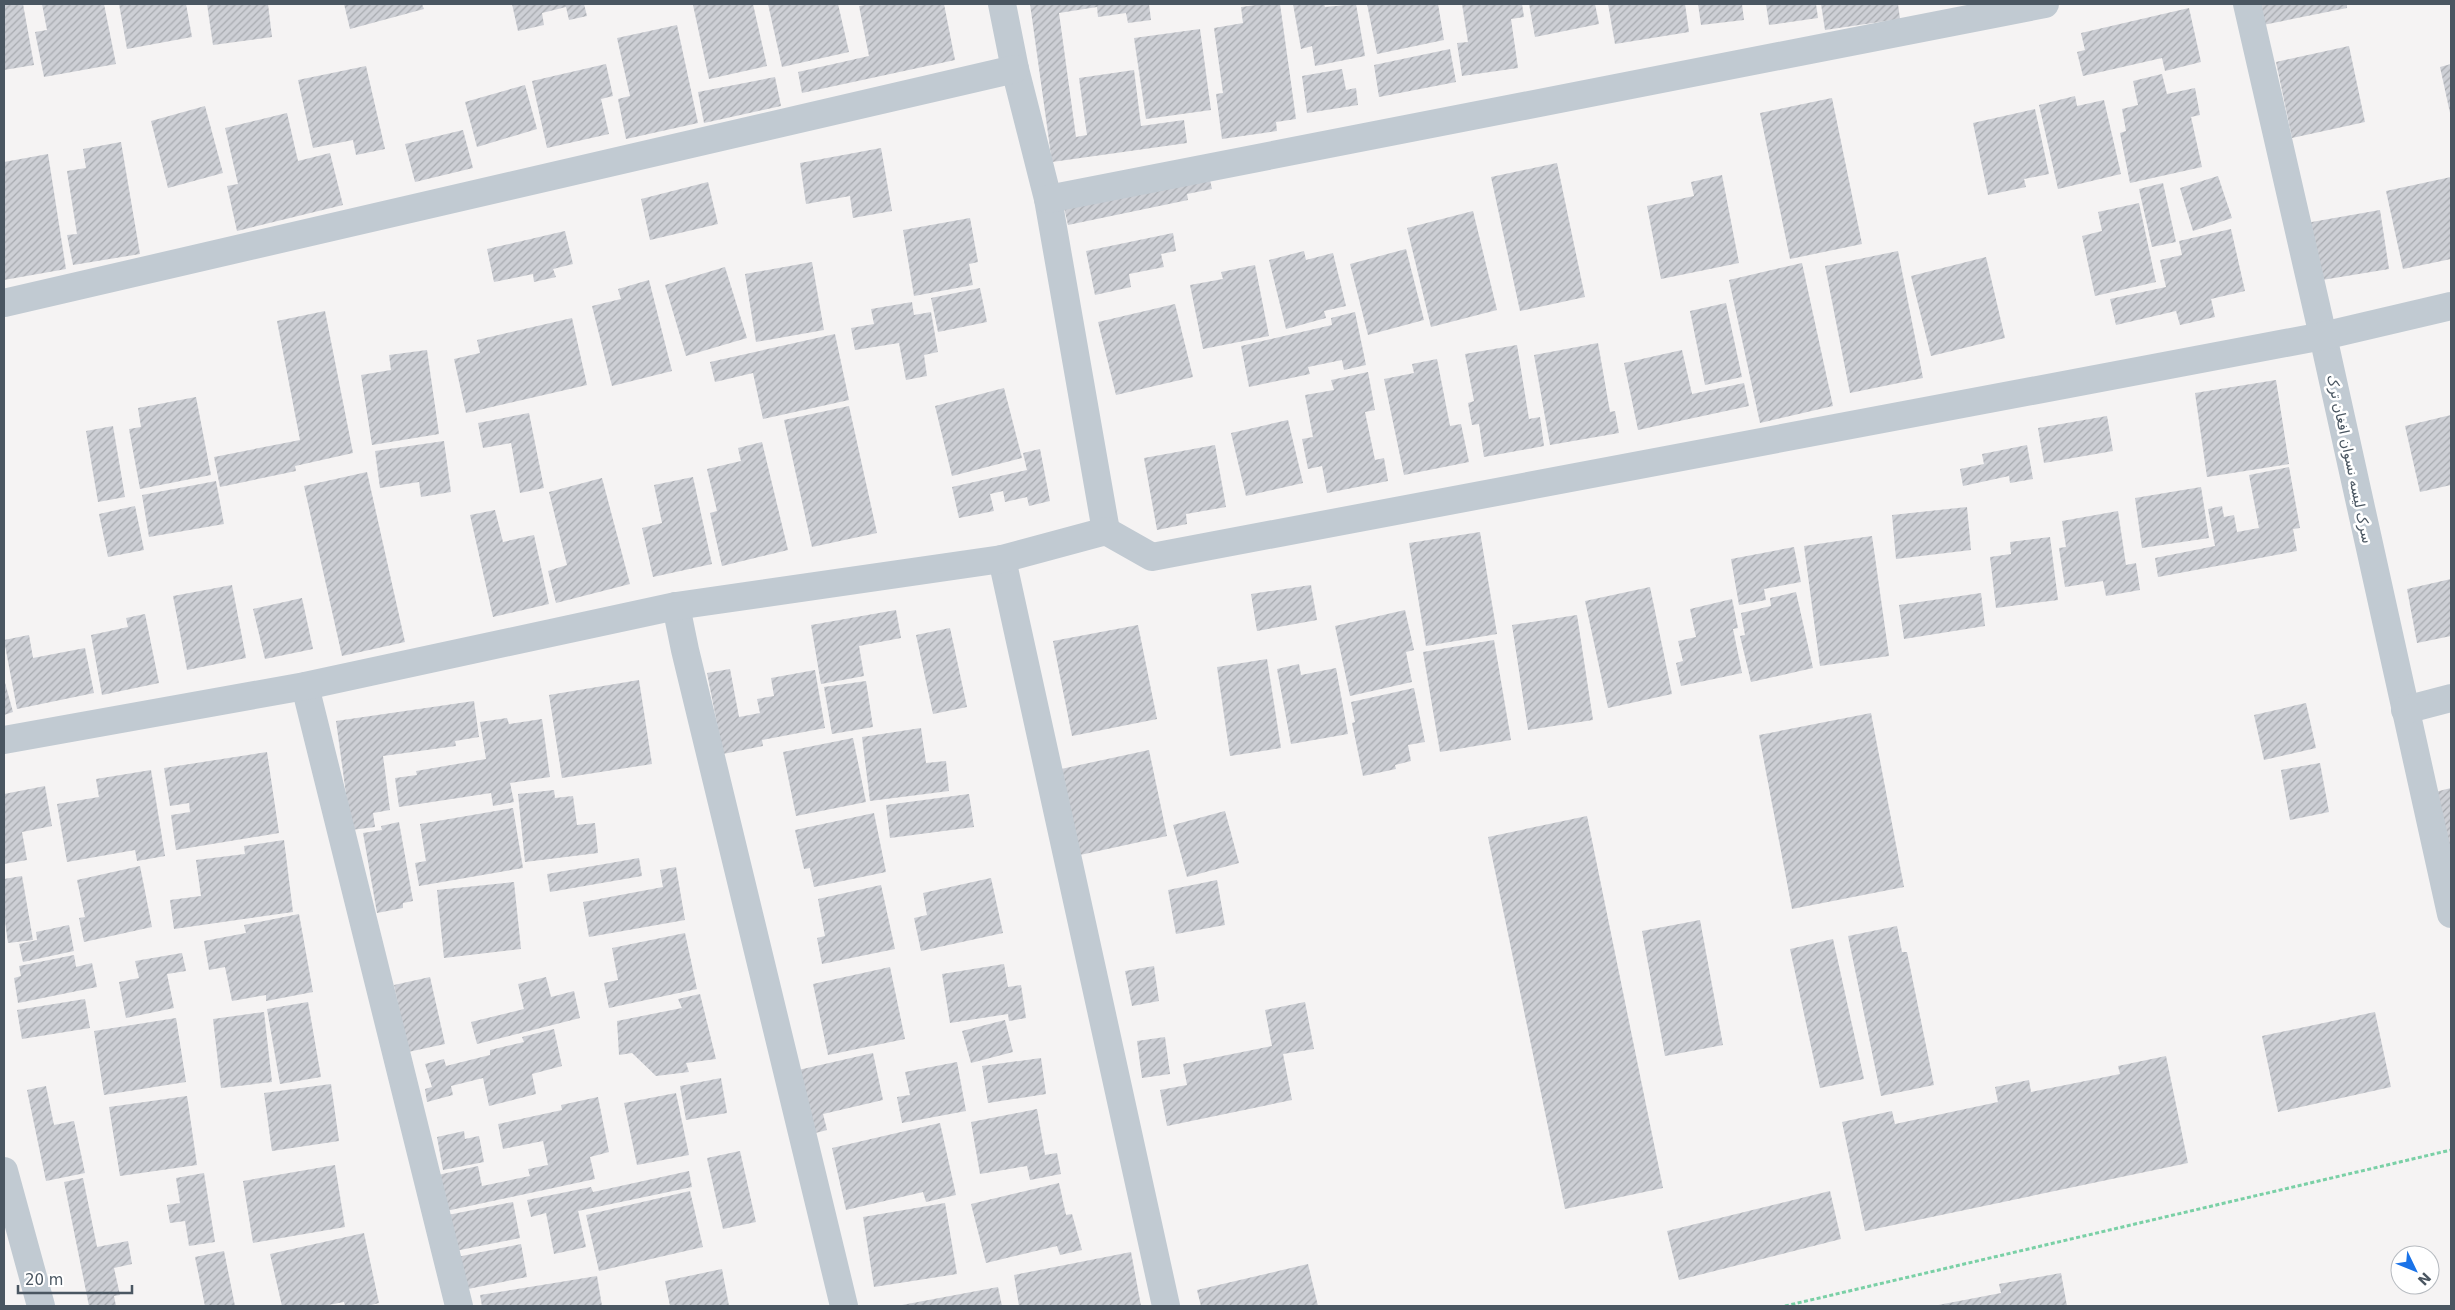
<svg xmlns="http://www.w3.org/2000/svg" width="2455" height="1310" font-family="'DejaVu Sans',Vazirmatn,sans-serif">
	<defs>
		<pattern id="building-hatch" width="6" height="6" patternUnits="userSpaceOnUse" patternTransform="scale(1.25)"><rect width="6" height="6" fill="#cdcfd5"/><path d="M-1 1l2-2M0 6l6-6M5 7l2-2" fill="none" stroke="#a8abb0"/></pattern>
	</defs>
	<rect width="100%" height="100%" fill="#f5f3f3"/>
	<g fill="url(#building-hatch)">
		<polygon points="4,4 23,4 34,65 4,70"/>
		<polygon points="42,4 104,4 116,64 44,77 35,32 47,30"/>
		<polygon points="119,4 186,4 192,37 127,49"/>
		<polygon points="207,4 268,4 272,37 213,45"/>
		<polygon points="344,4 422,4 424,9 350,29"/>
		<polygon points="512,4 584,4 587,16 569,20 566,7 542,13 544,25 518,31"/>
		<polygon points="699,4 753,4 767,66 709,79 693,5"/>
		<polygon points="768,4 838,4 849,52 782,67"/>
		<polygon points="871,4 944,4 955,60 802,93 798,72 869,56 859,6"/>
		<polygon points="1030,4 1149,4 1151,20 1128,23 1126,13 1098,17 1097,7 1059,13 1076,137 1087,135 1079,78 1134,70 1141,126 1184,120 1187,143 1052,162"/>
		<polygon points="1264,4 1280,4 1296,119 1276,122 1277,131 1222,139 1216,94 1223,93 1214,28 1243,23 1241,7"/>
		<polygon points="1293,4 1324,4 1325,7 1356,4 1365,56 1315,66 1312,46 1301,49"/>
		<polygon points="1367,4 1438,4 1444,40 1377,54"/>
		<polygon points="1462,4 1522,4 1524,17 1511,19 1518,68 1462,76 1457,43 1468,42"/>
		<polygon points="1529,4 1595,4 1599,24 1535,37"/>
		<polygon points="1608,4 1685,4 1689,32 1615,44"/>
		<polygon points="1698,4 1742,4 1744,20 1701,25"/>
		<polygon points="1766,4 1816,4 1818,18 1769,25"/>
		<polygon points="1821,4 1898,4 1900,19 1825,30"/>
		<polygon points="2259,4 2347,4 2347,8 2263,25"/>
		<polygon points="2189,8 2201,62 2165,71 2162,58 2083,76 2077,52 2085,50 2081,33"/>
		<polygon points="677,25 698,123 626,139 618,99 630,96 617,38"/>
		<polygon points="1200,29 1211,110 1146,119 1134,38"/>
		<polygon points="2349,46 2365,122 2292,138 2276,62"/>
		<polygon points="1450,49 1456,82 1379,97 1374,65"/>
		<polygon points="606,64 613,96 601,99 609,134 547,148 532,81"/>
		<polygon points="2451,64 2451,113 2450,113 2440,67"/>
		<polygon points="366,66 385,149 356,155 353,140 313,148 298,80"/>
		<polygon points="1342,69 1346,90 1356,88 1358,105 1307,113 1302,76"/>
		<polygon points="2162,74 2167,94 2195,88 2200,115 2191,117 2202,167 2130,183 2120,133 2126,131 2122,109 2138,105 2133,81"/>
		<polygon points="775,77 781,106 704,123 698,92"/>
		<polygon points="525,85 537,129 477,147 465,102"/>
		<polygon points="2075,96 2077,106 2104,100 2121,174 2058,189 2039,105"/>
		<polygon points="1832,98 1862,244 1790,259 1760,113"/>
		<polygon points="205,106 223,173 168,188 151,121"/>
		<polygon points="2035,109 2049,174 2024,179 2026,187 1988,195 1973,123"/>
		<polygon points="287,113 298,161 330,153 343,205 237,231 227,186 238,184 225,128"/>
		<polygon points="463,130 473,168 415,182 405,144"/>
		<polygon points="121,142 140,254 73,265 67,235 77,234 67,171 86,168 83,149"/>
		<polygon points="881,148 892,211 853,218 850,196 806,204 800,163"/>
		<polygon points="48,154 66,269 4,280 4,162"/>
		<polygon points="1557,163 1585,297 1520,311 1491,177"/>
		<polygon points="1208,171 1212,189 1187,194 1188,200 1068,225 1060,190"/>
		<polygon points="1722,175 1739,263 1661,279 1647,206 1694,196 1691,182"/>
		<polygon points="2218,176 2232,218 2193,231 2180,188"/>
		<polygon points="2451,177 2451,259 2403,269 2386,191"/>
		<polygon points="708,182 718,224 650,240 641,199"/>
		<polygon points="2163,183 2176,242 2152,247 2139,189"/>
		<polygon points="2139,203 2156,282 2095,296 2082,236 2102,231 2098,212"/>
		<polygon points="2380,210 2389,269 2316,281 2306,223"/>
		<polygon points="1473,211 1497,310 1431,327 1407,228"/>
		<polygon points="970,218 978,262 969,264 973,285 914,296 903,230"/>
		<polygon points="2231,229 2245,291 2211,299 2215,317 2180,325 2176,311 2116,325 2110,299 2166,287 2160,260 2182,255 2179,241"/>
		<polygon points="565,231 573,264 553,269 556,277 534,282 533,274 494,282 487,249"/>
		<polygon points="1173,233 1176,251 1161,254 1164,267 1129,274 1131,287 1095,295 1086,251"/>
		<polygon points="1406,249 1424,320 1368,335 1350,264"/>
		<polygon points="1304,251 1306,260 1333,253 1346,306 1324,311 1326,318 1286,329 1269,260"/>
		<polygon points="1898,251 1923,378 1850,393 1825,266"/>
		<polygon points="1986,257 2005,338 1931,356 1911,276"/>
		<polygon points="812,262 824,330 756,342 745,274"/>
		<polygon points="1802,263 1833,406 1760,423 1729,280"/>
		<polygon points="1255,265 1269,336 1203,349 1190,285 1223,279 1221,272"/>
		<polygon points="725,267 747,338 686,356 665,285"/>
		<polygon points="649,280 672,371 612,386 592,306 621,299 618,289"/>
		<polygon points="980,288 987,322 938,332 931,298"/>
		<polygon points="912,302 914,315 931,312 938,352 924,355 927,376 906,380 899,343 855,350 851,328 874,324 871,309"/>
		<polygon points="1726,303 1742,377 1705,385 1690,311"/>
		<polygon points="1175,304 1193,377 1116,395 1098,322"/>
		<polygon points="325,311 353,453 295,466 296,471 220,487 214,457 300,440 277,321"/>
		<polygon points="1355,312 1366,365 1344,370 1342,360 1308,367 1310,374 1249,387 1241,346 1332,325 1331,318"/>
		<polygon points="572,318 587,385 466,413 454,359 480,353 477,340"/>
		<polygon points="835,334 849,400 763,419 753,373 715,382 710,362"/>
		<polygon points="1598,343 1610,412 1615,411 1619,433 1550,445 1534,355"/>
		<polygon points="1517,345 1529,419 1540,417 1544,446 1484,457 1479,424 1472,425 1468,403 1474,401 1465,354"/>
		<polygon points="427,350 439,434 372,445 361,375 391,370 389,355"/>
		<polygon points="1682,350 1692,394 1744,383 1749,406 1638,430 1624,363"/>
		<polygon points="1437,359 1450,426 1461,424 1469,462 1404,475 1384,379 1414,373 1412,364"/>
		<polygon points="1368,372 1375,410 1365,412 1375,460 1384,458 1388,481 1327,493 1322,466 1308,469 1302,439 1313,437 1305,395 1334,390 1331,380"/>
		<polygon points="2276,380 2289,464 2207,477 2195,393"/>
		<polygon points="1004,388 1022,458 952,476 935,406"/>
		<polygon points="196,397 211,475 140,489 129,429 141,427 138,408"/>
		<polygon points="849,406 877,533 812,547 784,420"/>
		<polygon points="529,413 544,488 520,493 511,443 483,448 478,423"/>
		<polygon points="2451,415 2451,485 2420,492 2405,426"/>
		<polygon points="2107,416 2113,451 2044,463 2038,428"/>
		<polygon points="1288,420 1303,483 1246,496 1231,433"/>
		<polygon points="113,426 125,497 98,502 86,431"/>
		<polygon points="444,441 451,492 421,497 419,482 380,488 375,451"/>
		<polygon points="762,442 788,550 722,566 710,513 717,511 707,469 741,461 738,448"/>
		<polygon points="1215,445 1226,507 1186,514 1187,524 1157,530 1144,458"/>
		<polygon points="2027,445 2033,479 2010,483 2009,476 1963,486 1960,469 1984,464 1982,454"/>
		<polygon points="1040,449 1050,501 1029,506 1027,497 1005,502 1003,491 990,494 994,511 959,518 952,487 1027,470 1023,453"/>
		<polygon points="2289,467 2300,528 2293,529 2297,551 2158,577 2155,558 2215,546 2208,509 2222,506 2224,517 2234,515 2237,532 2259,528 2249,475"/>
		<polygon points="367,472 405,642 342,656 304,486"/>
		<polygon points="693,477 712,564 653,577 642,528 662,523 654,485"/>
		<polygon points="602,478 630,584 556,603 548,571 567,565 549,492"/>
		<polygon points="216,481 224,524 149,537 142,495"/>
		<polygon points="2201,487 2209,538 2142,548 2135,498"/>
		<polygon points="135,506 144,550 108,557 99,514"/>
		<polygon points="1967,507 1971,550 1896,559 1892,515"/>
		<polygon points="495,510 503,542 534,535 549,604 493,617 470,515"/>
		<polygon points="2118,511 2126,565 2136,563 2140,590 2106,596 2103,581 2065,587 2059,548 2066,547 2062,521"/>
		<polygon points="1480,532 1497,634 1426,646 1409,543"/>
		<polygon points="1872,536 1889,656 1820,666 1804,546"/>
		<polygon points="2050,537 2058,600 1996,608 1990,557 2011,554 2010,542"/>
		<polygon points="1794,547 1801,582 1764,589 1766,600 1739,605 1731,559"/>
		<polygon points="2451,579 2451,636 2417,643 2407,589"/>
		<polygon points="232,585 246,658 187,670 173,596"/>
		<polygon points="1311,585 1317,620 1257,631 1251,594"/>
		<polygon points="1650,587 1672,694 1608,708 1585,601"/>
		<polygon points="1796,592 1813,668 1751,682 1740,636 1745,635 1741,613 1771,606 1770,598"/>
		<polygon points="1981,593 1985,626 1904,639 1899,605"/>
		<polygon points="302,598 313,649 265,659 253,609"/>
		<polygon points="1732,599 1738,628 1733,629 1742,673 1681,686 1676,663 1683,661 1678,641 1696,637 1690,609"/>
		<polygon points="896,610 901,638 859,646 864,676 821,684 811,625"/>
		<polygon points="1405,610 1414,650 1406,652 1412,682 1350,696 1335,626"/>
		<polygon points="145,614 159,683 102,695 91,635 128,627 126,618"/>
		<polygon points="1577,615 1593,720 1528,730 1512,625"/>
		<polygon points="1138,625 1157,719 1072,736 1053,641"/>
		<polygon points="950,628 967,707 933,714 916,635"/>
		<polygon points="29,635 33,658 85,648 94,693 17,709 4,640"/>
		<polygon points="1494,640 1511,740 1440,752 1423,652"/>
		<polygon points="1267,659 1281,748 1230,756 1217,667"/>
		<polygon points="1299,664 1301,675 1336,668 1348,734 1291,744 1277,669"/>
		<polygon points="730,669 739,717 760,713 757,699 774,696 771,678 815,670 825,728 762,740 763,746 723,754 707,673"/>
		<polygon points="4,679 13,712 4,715"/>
		<polygon points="639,680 652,764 562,778 549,695"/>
		<polygon points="866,681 873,727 832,734 824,687"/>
		<polygon points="1414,688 1425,742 1408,745 1411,761 1395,765 1396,769 1363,776 1352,723 1355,722 1351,702"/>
		<polygon points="474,701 479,737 455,741 456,746 383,756 390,810 373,813 375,827 351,830 336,721"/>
		<polygon points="2306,703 2316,748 2264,760 2254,715"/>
		<polygon points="1871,713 1904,887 1792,909 1759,735"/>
		<polygon points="507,718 509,724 542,719 550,777 510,783 514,802 493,806 491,793 399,807 395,778 417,775 416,771 486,759 480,722"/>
		<polygon points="921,728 926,763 946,761 949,791 870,801 862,737"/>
		<polygon points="853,738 866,802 796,816 783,752"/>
		<polygon points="1149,750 1167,836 1080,855 1061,769"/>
		<polygon points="267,752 279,833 176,850 171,815 190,812 189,803 170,806 164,768"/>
		<polygon points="2320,763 2329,812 2290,820 2281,770"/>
		<polygon points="151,770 165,856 137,861 135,850 67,862 57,804 99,797 96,779"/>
		<polygon points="45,786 52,826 22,832 27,860 4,864 4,794"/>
		<polygon points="2451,788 2451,859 2435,792"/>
		<polygon points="554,790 555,798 573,796 577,825 595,823 598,853 525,862 518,794"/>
		<polygon points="969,794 974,827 890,838 886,805"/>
		<polygon points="513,808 523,868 419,886 415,863 426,861 420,824"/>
		<polygon points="1225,811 1239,863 1187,877 1173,825"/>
		<polygon points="874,813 886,872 814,887 810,868 804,869 795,830"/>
		<polygon points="1587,816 1663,1188 1565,1209 1488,837"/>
		<polygon points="399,822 413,901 403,903 403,908 377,913 363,833 382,830 381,826"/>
		<polygon points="284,840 293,912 174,929 170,900 201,896 196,860 245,854 244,846"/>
		<polygon points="639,858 642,876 550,892 547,874"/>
		<polygon points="140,866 152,927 84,942 79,918 85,917 77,880"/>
		<polygon points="676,867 685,920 589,937 583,902 663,887 660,870"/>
		<polygon points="22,876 33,940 8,943 4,914 4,879"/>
		<polygon points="991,878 1003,933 921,951 914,918 927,915 923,893"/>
		<polygon points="1217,880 1225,925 1176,934 1168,890"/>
		<polygon points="514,882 521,949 444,958 437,890"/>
		<polygon points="881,885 895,949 822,964 817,938 825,936 818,899"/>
		<polygon points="299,914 313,992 266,1001 266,995 232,1001 225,967 209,970 204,941 246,933 244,925"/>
		<polygon points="1700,920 1723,1045 1665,1056 1642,931"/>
		<polygon points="69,925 74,951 23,962 19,944 37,940 36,932"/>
		<polygon points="1897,926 1902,952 1907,952 1934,1085 1881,1096 1848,936"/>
		<polygon points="685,933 697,989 609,1008 604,983 618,980 612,948"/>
		<polygon points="1833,939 1864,1079 1820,1088 1790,949"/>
		<polygon points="182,953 186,971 167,974 174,1008 126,1018 119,982 139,978 135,961"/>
		<polygon points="74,955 76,967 92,963 97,987 18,1003 14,978 21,976 19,966"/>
		<polygon points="1004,964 1008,987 1021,985 1026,1018 1009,1021 1008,1014 950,1023 942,974"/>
		<polygon points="1154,966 1159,1001 1132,1006 1125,971"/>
		<polygon points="890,967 905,1039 828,1055 813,984"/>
		<polygon points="430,977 445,1044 408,1052 394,985"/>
		<polygon points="546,977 551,997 574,991 580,1018 477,1044 471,1022 524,1009 518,984"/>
		<polygon points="700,994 716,1059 686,1063 689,1072 656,1076 632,1053 619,1055 617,1021 682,1008 678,999"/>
		<polygon points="85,999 90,1028 22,1039 17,1010"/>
		<polygon points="308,1002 321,1077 280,1084 267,1009"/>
		<polygon points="1305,1002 1314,1049 1283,1054 1292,1100 1167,1126 1160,1090 1187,1085 1183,1064 1272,1046 1265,1010"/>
		<polygon points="264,1012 272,1082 221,1088 213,1019"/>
		<polygon points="2375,1012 2391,1087 2278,1112 2262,1036"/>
		<polygon points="176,1018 186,1082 104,1095 94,1031"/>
		<polygon points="1005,1020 1013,1052 971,1063 962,1031"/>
		<polygon points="554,1029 562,1066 532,1074 536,1094 489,1106 483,1078 451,1086 453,1095 427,1102 425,1089 432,1087 425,1064 444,1059 446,1066 490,1055 490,1050 524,1042 522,1037"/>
		<polygon points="1165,1037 1170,1074 1142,1078 1137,1041"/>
		<polygon points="873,1053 883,1100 823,1114 827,1130 808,1135 794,1071"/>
		<polygon points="2166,1056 2188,1163 1865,1231 1842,1122 1892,1111 1895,1124 1998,1102 1995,1087 2029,1080 2031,1092 2120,1074 2118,1066"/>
		<polygon points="1041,1058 1046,1094 988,1103 982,1066"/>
		<polygon points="957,1062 966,1111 902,1123 897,1097 910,1095 905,1072"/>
		<polygon points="721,1078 727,1113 686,1120 680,1086"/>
		<polygon points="331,1084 339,1141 272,1151 264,1093"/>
		<polygon points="46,1086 54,1125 74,1121 85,1173 46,1181 27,1090"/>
		<polygon points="676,1093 689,1155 637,1165 624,1103"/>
		<polygon points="187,1096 197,1165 120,1176 109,1107"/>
		<polygon points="598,1097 609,1152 590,1157 595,1179 446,1211 438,1175 478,1166 482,1186 530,1176 528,1169 548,1165 543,1141 503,1149 498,1124 562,1110 561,1105"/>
		<polygon points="1037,1109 1045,1155 1057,1153 1061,1174 1030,1180 1027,1166 980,1174 971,1122"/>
		<polygon points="940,1123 956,1195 926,1202 923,1192 846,1210 832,1148"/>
		<polygon points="464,1131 465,1139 479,1136 484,1162 443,1170 437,1137"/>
		<polygon points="740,1151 756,1222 723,1229 707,1158"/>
		<polygon points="335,1165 345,1227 253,1243 243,1181"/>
		<polygon points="689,1171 692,1187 578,1211 586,1247 554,1254 546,1213 531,1217 527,1200 591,1187 593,1192"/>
		<polygon points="204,1173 215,1242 189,1246 185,1221 170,1223 167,1205 180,1203 176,1178"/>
		<polygon points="83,1178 97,1247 128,1241 132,1264 114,1268 120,1295 114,1296 116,1306 89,1306 64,1182"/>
		<polygon points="1059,1183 1066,1215 1072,1214 1082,1250 1060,1255 1057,1246 986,1263 971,1204"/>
		<polygon points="690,1191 703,1247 599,1271 586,1215"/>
		<polygon points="1830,1191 1841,1239 1679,1280 1667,1231"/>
		<polygon points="513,1202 520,1238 455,1251 448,1215"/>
		<polygon points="945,1203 957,1274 874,1287 863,1217"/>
		<polygon points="364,1233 379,1303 367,1306 345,1306 344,1302 323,1306 282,1306 270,1254"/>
		<polygon points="521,1244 527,1277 463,1290 457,1257"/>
		<polygon points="224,1251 235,1306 205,1306 195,1257"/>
		<polygon points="1131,1252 1141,1306 1019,1306 1014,1275"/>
		<polygon points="1308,1264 1318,1306 1201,1306 1197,1290"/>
		<polygon points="722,1269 729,1306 670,1306 665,1281"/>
		<polygon points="2061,1273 2067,1306 1933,1306 2001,1293 1999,1284"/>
		<polygon points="597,1276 602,1306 482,1306 480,1295"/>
		<polygon points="998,1287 1002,1306 902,1306 902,1305"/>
	</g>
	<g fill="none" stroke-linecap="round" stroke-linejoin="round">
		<polyline stroke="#7ad0a6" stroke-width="3" stroke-dasharray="4 2.5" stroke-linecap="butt" points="1785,1306 2451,1150"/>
		<g stroke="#c1cad2" stroke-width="28">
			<polyline points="1002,4 1015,69 1048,199 1106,531"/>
			<polyline points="2247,4 2323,336 2451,914"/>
			<polyline points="1048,199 2045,4"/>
			<polyline points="4,303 1015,69"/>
			<polyline points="1002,559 1166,1306"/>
			<polyline points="676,606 685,650 844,1306"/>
			<polyline points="305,686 459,1306"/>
			<polyline points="2405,710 2451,698"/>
			<polyline points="4,740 305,686 676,606 1002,559 1106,531 1152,557 2323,336 2451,306"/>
			<polyline points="4,1171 41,1306"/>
		</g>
	</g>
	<g text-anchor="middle" stroke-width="5" stroke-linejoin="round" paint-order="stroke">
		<g font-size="14" fill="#4a5661" stroke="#fff">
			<text transform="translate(2350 459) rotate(78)" y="5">سرک لیسه نسوان افغان‌ ترک</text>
		</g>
	</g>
	<rect width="2455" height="1310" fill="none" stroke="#4a5661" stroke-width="10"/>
	<g transform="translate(2415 1270) rotate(133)"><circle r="24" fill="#ffffff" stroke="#b7bbc0"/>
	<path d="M0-4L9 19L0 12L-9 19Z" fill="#1a73e8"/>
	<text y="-8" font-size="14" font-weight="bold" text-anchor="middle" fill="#4a5661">N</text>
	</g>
	<path d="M18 1285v8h114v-8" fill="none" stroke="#4a5661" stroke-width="2.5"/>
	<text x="25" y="1285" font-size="15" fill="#4a5661" stroke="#ffffff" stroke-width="4" paint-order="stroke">20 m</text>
</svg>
